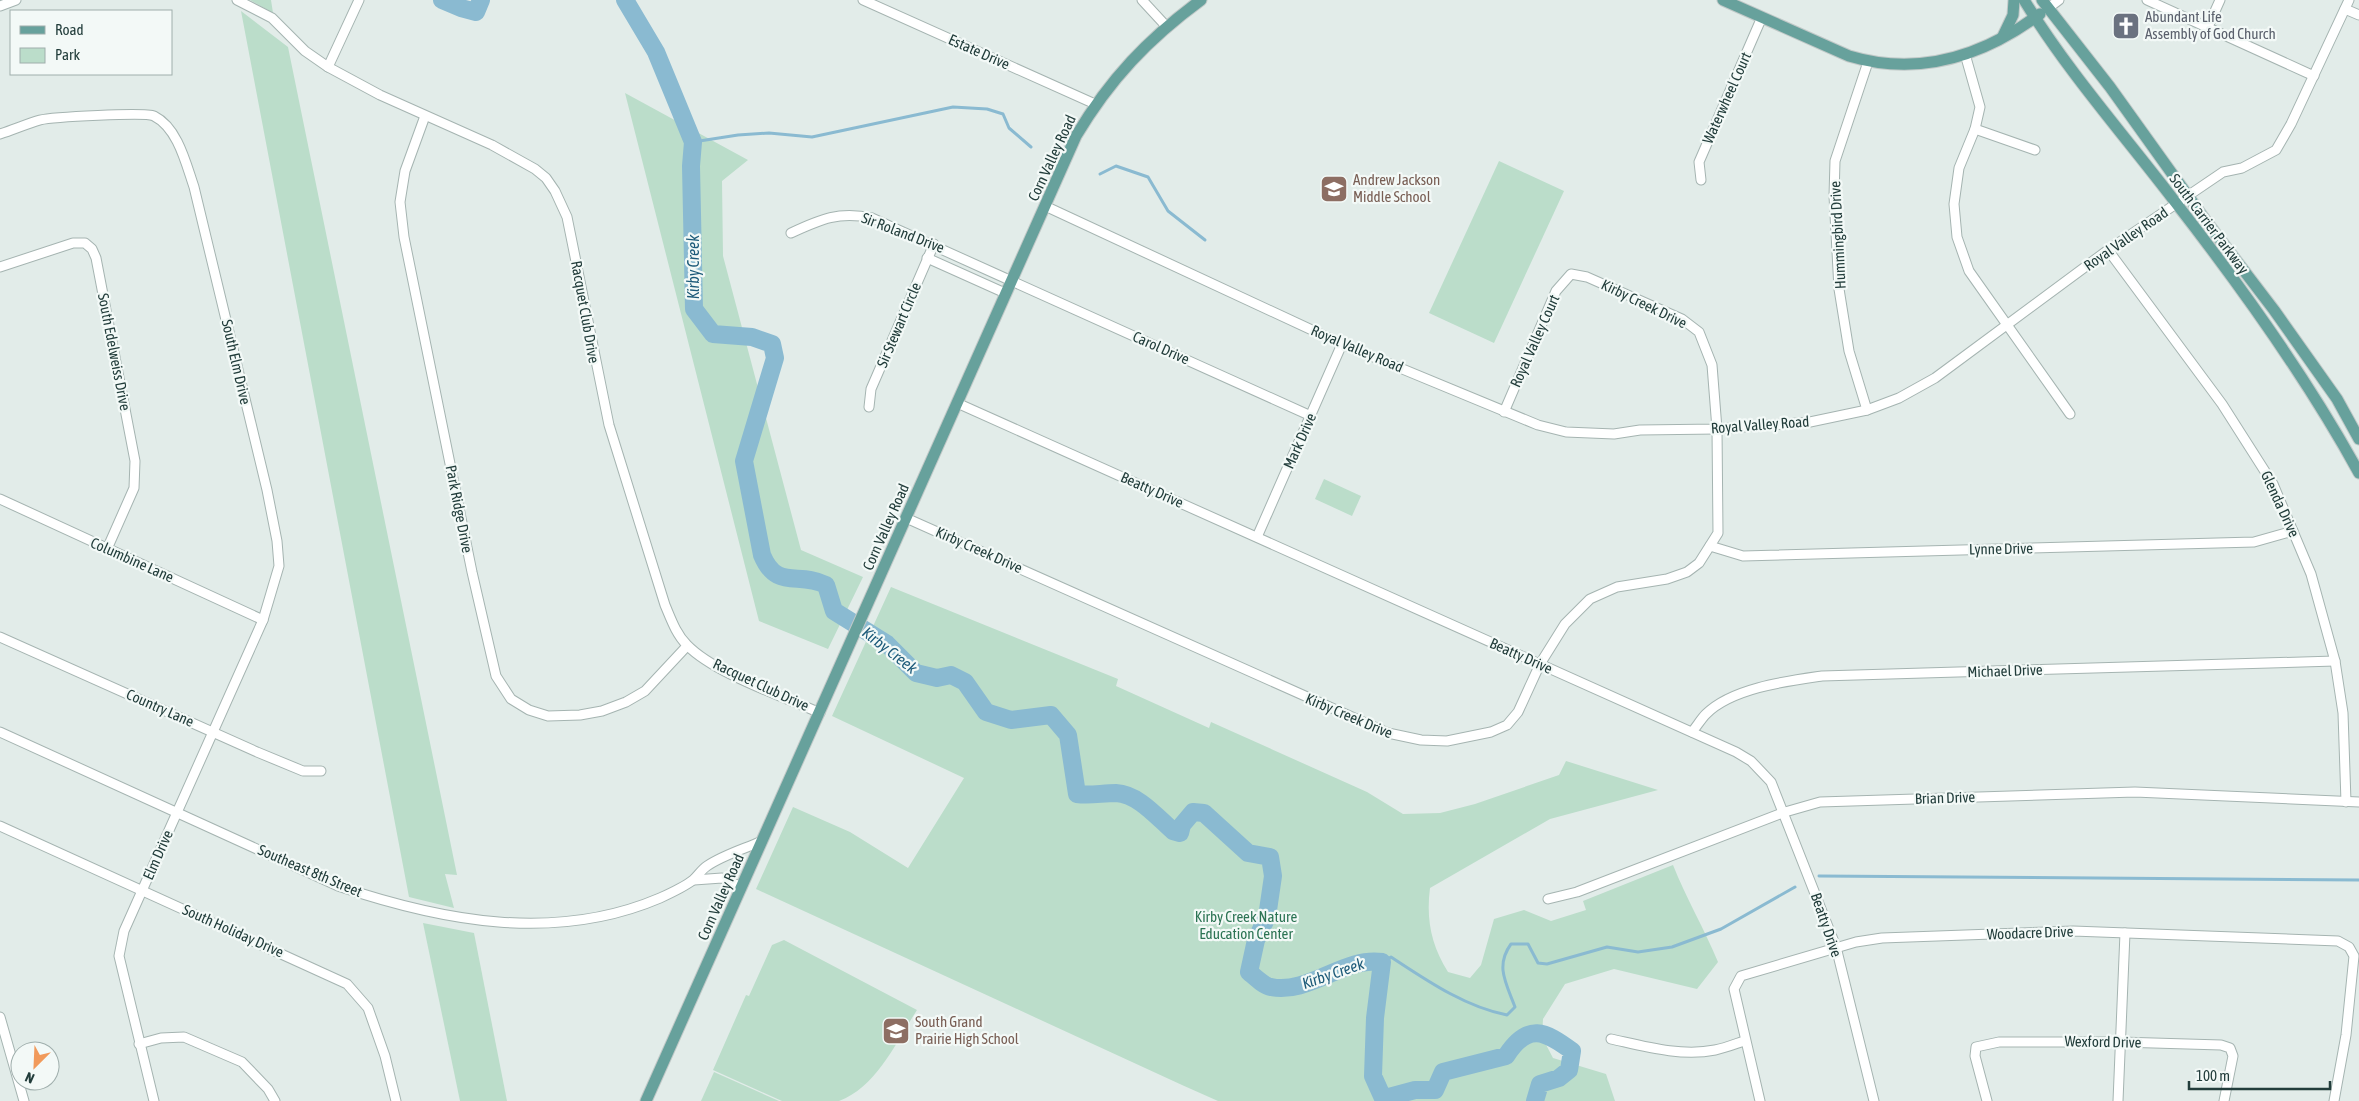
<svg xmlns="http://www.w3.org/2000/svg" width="2359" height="1101" font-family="'Asap Condensed',sans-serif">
	<rect width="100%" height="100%" fill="#e2ece9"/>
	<g fill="#bbddca">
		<polygon points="250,0 271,0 273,13"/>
		<polygon points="241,11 288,47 457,875 445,874 454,908 409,897"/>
		<polygon points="625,93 748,160 722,181 723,256 801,550 863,577 828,649 759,621"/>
		<polygon points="1499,161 1564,191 1494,343 1429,313"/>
		<polygon points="1324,479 1361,496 1352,516 1315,499"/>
		<path d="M891 587 1118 679 1116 686 1209 728 1211 722 1367 792 1403 814 1440 813 1475 804 1559 775 1566 761 1658 790 1550 819 1430 888C1426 919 1431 945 1448 972L1470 978 1481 965 1494 919 1524 910 1551 921 1586 910 1583 901 1673 865C1686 898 1704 928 1718 962L1697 989 1614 969 1565 984 1543 1019 1542 1037 1553 1058 1606 1074 1615 1101H1218L1182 1085 756 889 793 807 850 832 908 868 964 778 832 716Z"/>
		<polygon points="423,923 474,933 507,1101 460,1101"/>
		<path d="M784 940 917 1010C896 1042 877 1087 839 1101H782L713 1070 746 995 749 996 772 945Z"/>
		<polygon points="714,1072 779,1101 701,1101"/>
	</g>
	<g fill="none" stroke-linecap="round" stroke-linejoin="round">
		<g stroke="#8abad1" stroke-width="3">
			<polyline points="693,142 738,135 769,133 812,137 953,107 987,109 1003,114 1009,128 1031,147"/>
			<polyline points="1100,174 1116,166 1148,177 1168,211 1205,240"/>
			<polyline points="1819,876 2359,880"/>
			<path d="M1382 962 1391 957C1426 980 1465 1007 1507 1015L1515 1007C1506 983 1495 966 1511 944H1528L1538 963 1547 964 1607 947 1638 952 1672 947 1721 929 1795 887"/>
		</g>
		<g stroke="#8abad1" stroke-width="18">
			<polyline points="442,0 461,8 476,12 481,0"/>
			<path d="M625 0 656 52 677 103 693 142 691 166 694 309 713 334 752 337 772 344 775 358 744 461 762 555C777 591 798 571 826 585L834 611 887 644 916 673 937 678 951 675 965 682 986 712 1011 720 1051 715 1068 735 1077 794C1090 796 1102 793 1116 793 1138 794 1157 817 1173 831L1180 833 1182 825 1193 812 1204 813 1248 853 1270 857 1273 876 1267 917 1256 940 1249 972C1255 977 1264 986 1271 987 1308 995 1345 956 1382 962L1375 1018 1373 1076 1382 1096 1389 1097 1415 1090H1435L1443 1072 1506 1056C1528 1022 1545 1031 1572 1051L1569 1070 1559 1078 1540 1084 1535 1101"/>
		</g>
		<g stroke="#a5b4b1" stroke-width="11">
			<g id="minor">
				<path d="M237 0 272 18 305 51 328 67 380 95 492 145 535 169 546 178 555 191 567 217 609 425 665 605C671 619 676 634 687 645 714 673 782 696 820 713"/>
				<polyline points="863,0 1095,104"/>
				<polyline points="1142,0 1166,26"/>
				<polyline points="2147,0 2314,76"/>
				<polyline points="0,6 16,0"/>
				<polyline points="2047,9 2059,0"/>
				<polyline points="2345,9 2359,15"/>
				<polyline points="2207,29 2220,0"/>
				<polyline points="1965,54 1980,107 1975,129 1959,168 1954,204 1957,237 1969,271 2070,414"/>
				<polyline points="328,67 359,0"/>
				<polyline points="425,116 405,171 400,202 404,237 472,572 496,676 511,699 529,710 548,716 580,715 602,711 626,702 645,691 687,646"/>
				<polyline points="1975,129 2035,150"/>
				<path d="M0 134C13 130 26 124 40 120 52 117 145 112 154 116 178 128 186 164 194 187L267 490 277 541 279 566 263 620 124 931 119 956 154 1101"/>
				<polyline points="1701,180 1699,162 1762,17"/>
				<polyline points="1045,206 1342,344 1538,425 1566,432 1614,434 1640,430 1717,429 1810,422 1867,410 1899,398 1935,378 2108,250 2223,172 2242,168 2276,150 2291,124 2349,0"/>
				<path d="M791 233C821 219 839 211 872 218L1311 416"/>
				<polyline points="2108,250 2222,404 2273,484 2311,574 2335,661 2343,713 2346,802"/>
				<polyline points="927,258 1005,293"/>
				<polyline points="0,267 73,243 85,243 92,249 96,258 135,461 134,488 107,549"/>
				<polyline points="957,403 1736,752 1751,761 1771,782 1836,947 1874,1101"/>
				<polyline points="869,407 871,389 934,244"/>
				<polyline points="1867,410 1849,351 1839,289 1834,196 1835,161 1868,62"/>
				<polyline points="0,499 263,620"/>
				<polyline points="906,518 1388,733 1421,740 1447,741 1491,732 1507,725 1518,712 1540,664 1565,624 1590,599 1617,587 1667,579 1687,572 1699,563 1718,533 1717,429 1712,365 1699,332 1682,319 1587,277 1571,274 1556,291 1504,412"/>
				<polyline points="1257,537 1342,344"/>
				<polyline points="1710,546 1743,556 2254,542 2293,531"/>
				<polyline points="0,637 257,752 303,771 321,771"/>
				<path d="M0 732 338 886C442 921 555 943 660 898 671 893 684 887 693 880 698 876 701 870 707 866 723 855 744 849 762 841"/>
				<path d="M1692 732C1697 726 1701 719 1706 714 1732 688 1787 681 1822 676L2335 661"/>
				<polyline points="0,826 347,984 368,1008 385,1056 396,1101"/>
				<polyline points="694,880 722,878 742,887"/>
				<polyline points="1548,899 1577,892 1785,812 1820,802 2135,792 2359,802"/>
				<polyline points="0,1017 24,1101"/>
				<path d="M1611 1039C1643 1046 1681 1057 1715 1050 1725 1048 1735 1044 1744 1041"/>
				<polyline points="139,1044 161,1038 184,1037 242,1062 268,1089 275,1101"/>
				<polyline points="1760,1101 1734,989 1741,976 1856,942 1882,938 2073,931 2338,941 2349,947 2354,956 2346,1035 2334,1101"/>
				<polyline points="1987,1101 1975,1056 1976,1047 1999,1042 2120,1042 2221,1045 2230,1048 2233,1056 2224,1101"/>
				<polyline points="2118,1101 2125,933"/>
			</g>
		</g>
		<g stroke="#c1c9c8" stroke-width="13">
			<g id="major">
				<path d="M1723 0 1849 56C1919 77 1982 57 2040 14"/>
				<path d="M2024 0C2068 72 2125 136 2176 203 2243 289 2307 378 2359 473"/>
				<polyline points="2042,0 2110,87 2206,221 2274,310 2337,399 2359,439"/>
				<polyline points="2003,36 2013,15 2014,0"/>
				<path d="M646 1101 1076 136C1110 79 1148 39 1201 0"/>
			</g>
		</g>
		<use href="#minor" stroke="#fff" stroke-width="9"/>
		<use href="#major" stroke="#67a19c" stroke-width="11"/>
	</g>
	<defs>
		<g id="church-square" transform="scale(1.4375)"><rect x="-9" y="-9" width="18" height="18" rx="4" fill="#6b7280" stroke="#f3f9f7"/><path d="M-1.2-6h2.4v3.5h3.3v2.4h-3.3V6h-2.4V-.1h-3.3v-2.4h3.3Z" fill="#fff"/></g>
		<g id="school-square" transform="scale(1.4375)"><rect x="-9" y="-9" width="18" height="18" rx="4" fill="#8d6e63" stroke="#f3f9f7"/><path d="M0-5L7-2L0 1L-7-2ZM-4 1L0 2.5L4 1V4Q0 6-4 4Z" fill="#fff"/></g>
	</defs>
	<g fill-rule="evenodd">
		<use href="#church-square" x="2126" y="26"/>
		<use href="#school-square" x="1334" y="189"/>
		<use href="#school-square" x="896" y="1031"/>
	</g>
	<g text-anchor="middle" stroke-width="4.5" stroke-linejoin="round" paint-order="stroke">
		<g font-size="15" fill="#5b616d" stroke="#f3f9f7" text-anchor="start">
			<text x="2145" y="22">Abundant Life<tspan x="2145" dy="17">Assembly of God Church</tspan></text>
		</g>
		<g font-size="15" fill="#223d3b" stroke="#f3f9f7">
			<text transform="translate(979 52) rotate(24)" y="5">Estate Drive</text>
			<text transform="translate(1727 98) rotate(-66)" y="5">Waterwheel Court</text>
			<text transform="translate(1052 158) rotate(-65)" y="5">Corn Valley Road</text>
			<text transform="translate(2209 224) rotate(53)" y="5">South Carrier Parkway</text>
			<text transform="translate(903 233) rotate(21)" y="5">Sir Roland Drive</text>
			<text transform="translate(1838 235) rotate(-93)" y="5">Hummingbird Drive</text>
			<text transform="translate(2126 239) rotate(-35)" y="5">Royal Valley Road</text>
			<text transform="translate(1644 304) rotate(26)" y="5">Kirby Creek Drive</text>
			<text transform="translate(585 312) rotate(80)" y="5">Racquet Club Drive</text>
			<text transform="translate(899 325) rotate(-67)" y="5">Sir Stewart Circle</text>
			<text transform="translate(1535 341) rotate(-66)" y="5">Royal Valley Court</text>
			<text transform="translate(1161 348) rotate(24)" y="5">Carol Drive</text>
			<text transform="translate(1357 349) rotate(23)" y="5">Royal Valley Road</text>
			<text transform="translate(114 352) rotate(79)" y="5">South Edelweiss Drive</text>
			<text transform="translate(236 362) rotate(77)" y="5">South Elm Drive</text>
			<text transform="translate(1760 425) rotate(-4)" y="5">Royal Valley Road</text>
			<text transform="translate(1300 441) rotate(-66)" y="5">Mark Drive</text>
			<text transform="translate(1152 490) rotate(24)" y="5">Beatty Drive</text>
			<text transform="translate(2280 504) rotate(65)" y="5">Glenda Drive</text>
			<text transform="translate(459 509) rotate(79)" y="5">Park Ridge Drive</text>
			<text transform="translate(886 527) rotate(-66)" y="5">Corn Valley Road</text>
			<text transform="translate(2001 549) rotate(-1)" y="5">Lynne Drive</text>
			<text transform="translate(979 550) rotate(24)" y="5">Kirby Creek Drive</text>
			<text transform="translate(132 560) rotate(24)" y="5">Columbine Lane</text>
			<text transform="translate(1521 656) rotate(24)" y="5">Beatty Drive</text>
			<text transform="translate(2005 671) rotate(-2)" y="5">Michael Drive</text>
			<text transform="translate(761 685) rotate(25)" y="5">Racquet Club Drive</text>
			<text transform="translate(160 708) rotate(24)" y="5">Country Lane</text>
			<text transform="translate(1349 716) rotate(23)" y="5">Kirby Creek Drive</text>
			<text transform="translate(1945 798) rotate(-2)" y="5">Brian Drive</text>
			<text transform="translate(158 855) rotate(-66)" y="5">Elm Drive</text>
			<text transform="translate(310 871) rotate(23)" y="5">Southeast 8th Street</text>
			<text transform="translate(721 897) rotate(-66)" y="5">Corn Valley Road</text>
			<text transform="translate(1826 925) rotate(71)" y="5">Beatty Drive</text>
			<text transform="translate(233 931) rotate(24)" y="5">South Holiday Drive</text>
			<text transform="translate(2030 933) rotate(-2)" y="5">Woodacre Drive</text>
			<text transform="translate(2103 1042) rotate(1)" y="5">Wexford Drive</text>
		</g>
		<g font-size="15" fill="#785e54" stroke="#f3f9f7" text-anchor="start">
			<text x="1353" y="185">Andrew Jackson<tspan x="1353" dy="17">Middle School</tspan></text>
			<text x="915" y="1027">South Grand<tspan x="915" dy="17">Prairie High School</tspan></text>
		</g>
		<g font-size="15" fill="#2c7454" stroke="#f3f9f7">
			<text x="1246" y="922">Kirby Creek Nature<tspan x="1246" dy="17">Education Center</tspan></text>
		</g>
		<g font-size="16" font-style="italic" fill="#1c5a79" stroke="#f3f9f7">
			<text transform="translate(693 267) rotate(-90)" y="6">Kirby Creek</text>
			<text transform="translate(890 650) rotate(38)" y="6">Kirby Creek</text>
			<text transform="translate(1333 973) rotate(-19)" y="6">Kirby Creek</text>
		</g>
	</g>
	<rect x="10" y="10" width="162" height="65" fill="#f3f9f7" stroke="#9faeac"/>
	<rect x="20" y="26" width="25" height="8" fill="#67a19c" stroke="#9faeac"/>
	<text x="55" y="35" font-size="15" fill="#223d3b">Road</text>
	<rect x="20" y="48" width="25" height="15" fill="#bbddca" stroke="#9faeac"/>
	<text x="55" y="60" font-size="15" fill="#223d3b">Park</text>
	<g transform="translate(35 1066) rotate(204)"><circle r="24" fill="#f3f9f7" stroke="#9faeac"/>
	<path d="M0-4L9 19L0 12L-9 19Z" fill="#f19a5b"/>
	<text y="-8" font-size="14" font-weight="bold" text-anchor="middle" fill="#223d3b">N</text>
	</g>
	<path d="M2189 1081v8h141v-8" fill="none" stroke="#223d3b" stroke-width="2.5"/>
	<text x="2196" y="1081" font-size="15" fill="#223d3b" stroke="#f3f9f7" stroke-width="4" paint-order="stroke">100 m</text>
</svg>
